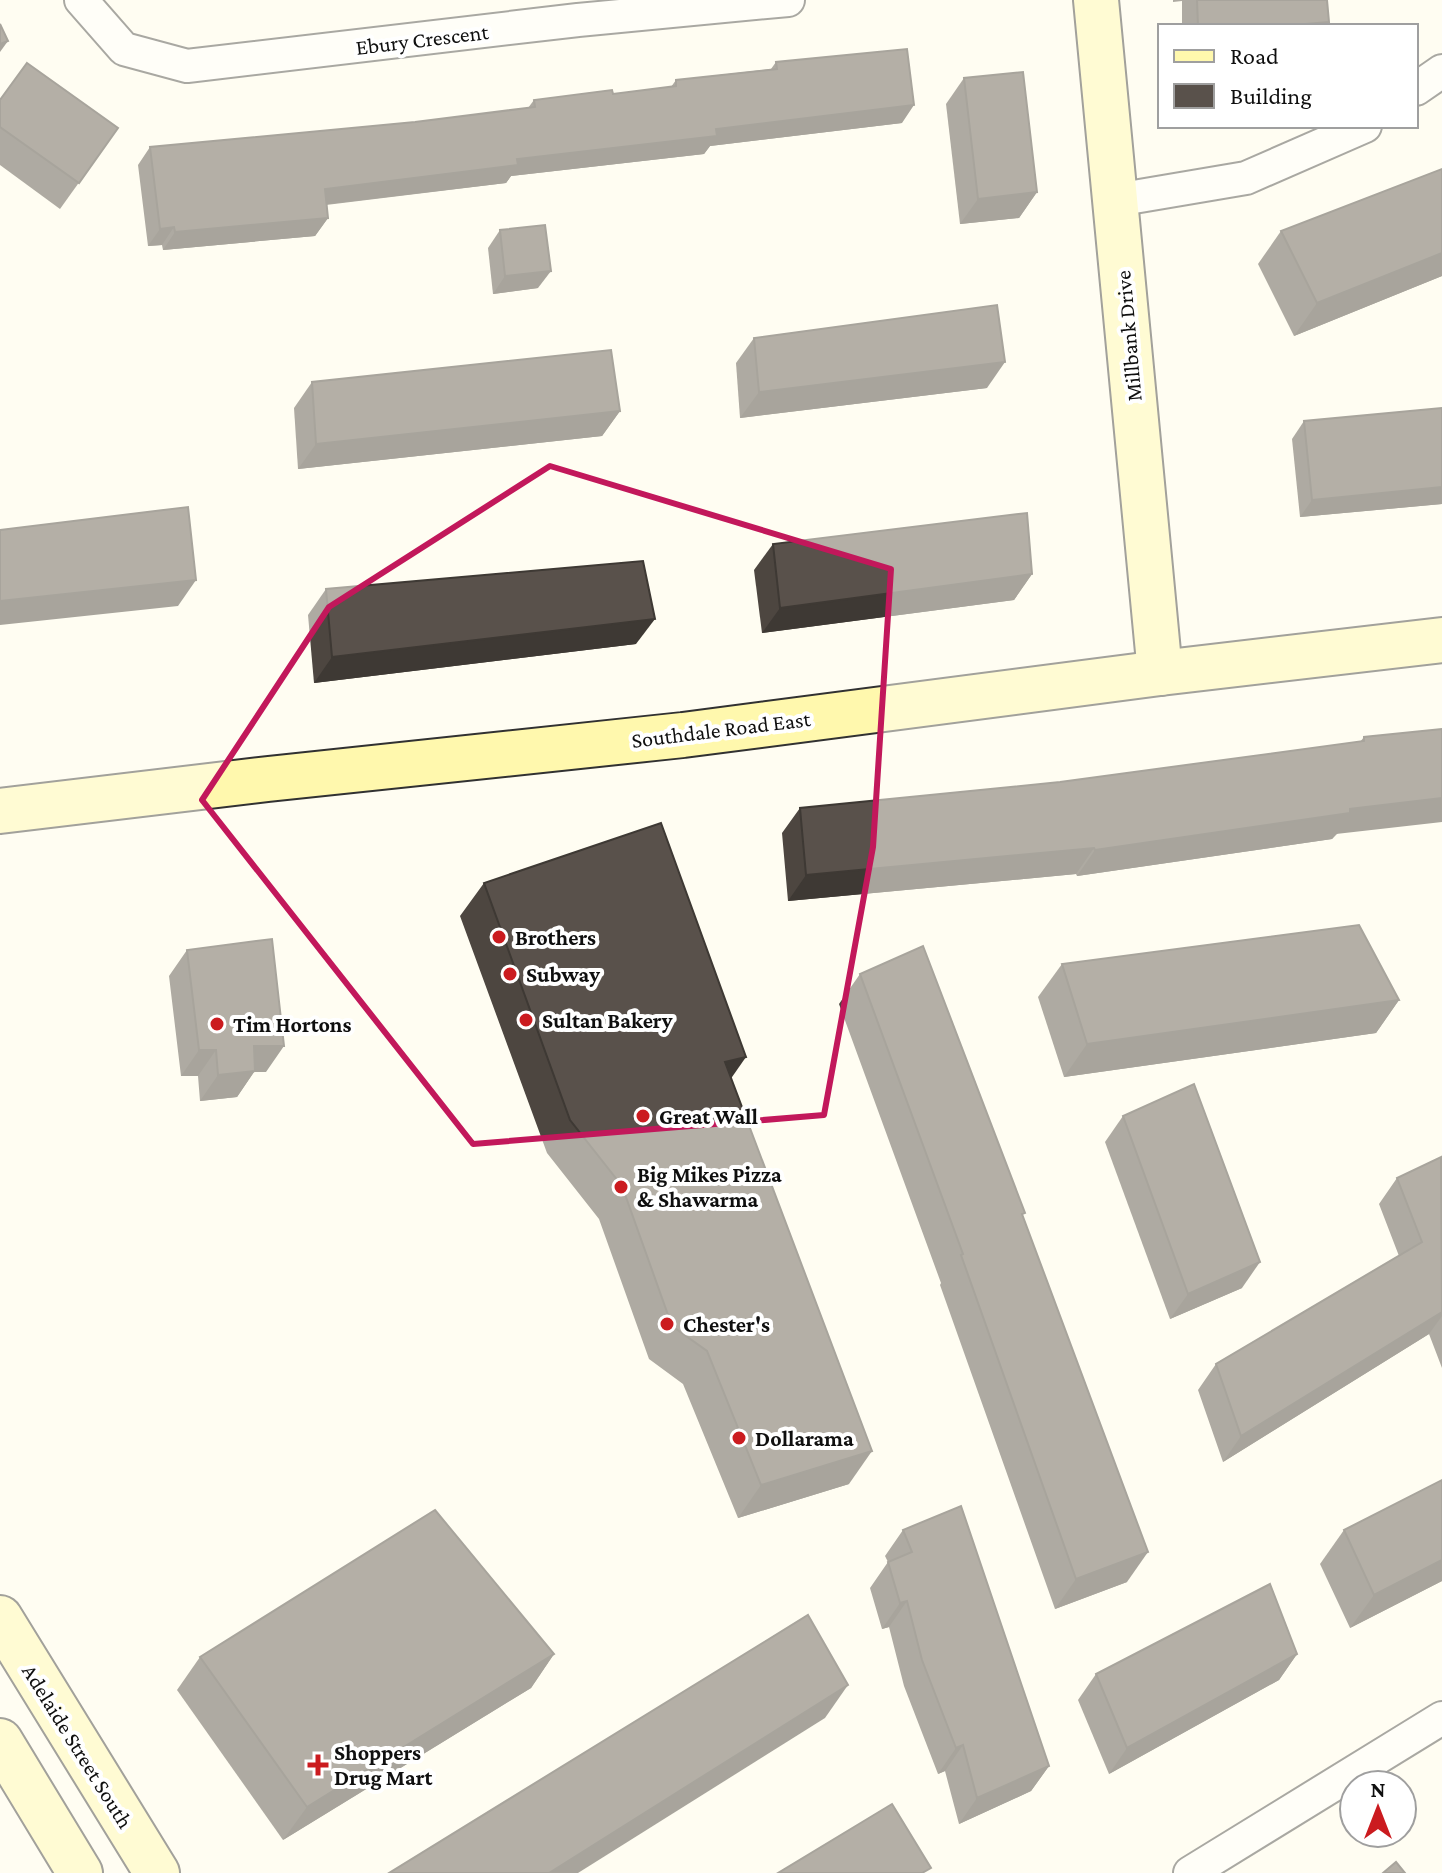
<svg xmlns="http://www.w3.org/2000/svg" width="1442" height="1873" font-family="'Crimson Pro',serif">
	<rect width="100%" height="100%" fill="#fffdf2"/>
	<g fill="none" stroke-linecap="round" stroke-linejoin="round">
		<g stroke="#424242" stroke-width="36">
			<g id="street">
				<polyline points="81,0 124,49 187,66 578,20 788,0"/>
				<polyline points="1416,89 1442,71"/>
				<polyline points="1116,200 1246,178 1365,126"/>
				<polyline points="1190,1873 1442,1718"/>
			</g>
		</g>
		<g stroke="#313131" stroke-width="48">
			<g id="secondary">
				<polyline points="1096,0 1160,673"/>
				<polyline points="0,811 268,779 683,735 1160,673 1442,640"/>
				<polyline points="0,1618 157,1873"/>
				<polyline points="0,1741 80,1873"/>
			</g>
		</g>
		<use href="#street" stroke="#fff" stroke-width="32"/>
		<use href="#secondary" stroke="#fff8ad" stroke-width="44"/>
	</g>
	<g fill="#4d4640">
		<polygon points="1173,0 1327,0 1329,22 1326,26 1182,26 1182,1 1173,2"/>
		<polygon points="776,62 902,123 710,146 704,154 511,176 506,183 326,205 328,218 315,236 163,250 162,245 148,246 138,165 150,147 415,122 528,108 534,100 613,94 671,87 676,80 771,69"/>
		<polygon points="964,78 1037,192 1019,218 960,224 946,104"/>
		<polygon points="0,100 118,128 60,209 0,165"/>
		<polygon points="1442,169 1442,276 1294,336 1258,264 1281,231"/>
		<polygon points="500,230 538,288 493,294 488,248"/>
		<polygon points="754,338 987,388 740,418 736,363"/>
		<polygon points="312,382 620,411 602,436 298,469 294,408"/>
		<polygon points="1442,408 1442,504 1300,517 1292,439 1304,421"/>
		<polygon points="773,544 1032,574 1014,600 762,633 754,570"/>
		<polygon points="326,589 636,644 314,683 308,615"/>
		<polygon points="1442,729 1332,839 1077,876 1076,874 788,901 782,833 800,808 1060,782 1360,742 1364,737"/>
		<polygon points="484,883 731,1079 849,1484 738,1518 683,1384 649,1359 599,1219 547,1153 460,916"/>
		<polygon points="187,950 266,1072 254,1072 237,1097 200,1101 198,1076 181,1076 169,976"/>
		<polygon points="1062,964 1399,1000 1376,1033 1064,1077 1038,997"/>
		<polygon points="860,974 1023,1216 1127,1582 1055,1609 940,1285 941,1283 839,1004"/>
		<polygon points="1123,1116 1242,1288 1170,1319 1105,1142"/>
		<polygon points="1442,1158 1442,1368 1429,1334 1223,1462 1198,1390 1216,1364 1399,1256 1379,1204 1397,1178"/>
		<polygon points="1442,1480 1442,1581 1350,1628 1320,1564 1344,1530"/>
		<polygon points="903,1530 1049,1766 1031,1791 959,1824 945,1771 938,1774 904,1686 889,1627 882,1629 870,1588 888,1562 885,1556"/>
		<polygon points="554,1654 531,1688 283,1840 177,1690 200,1657"/>
		<polygon points="1297,1654 1279,1680 1109,1774 1078,1700 1096,1674"/>
	</g>
	<g fill="#3e3934">
		<polygon points="1329,22 1326,26 1282,26"/>
		<polygon points="8,41 0,52 0,44"/>
		<polygon points="914,105 902,123 710,146 704,154 511,176 506,183 312,206 325,189 716,129"/>
		<polygon points="1037,192 1019,218 960,224 978,199"/>
		<polygon points="328,218 315,236 163,250 175,232"/>
		<polygon points="174,227 162,245 148,246 160,229"/>
		<polygon points="1442,253 1442,276 1294,336 1317,303"/>
		<polygon points="551,271 538,288 493,294 505,276"/>
		<polygon points="1005,362 987,388 740,418 759,392"/>
		<polygon points="620,411 602,436 298,469 316,444"/>
		<polygon points="1442,487 1442,504 1300,517 1312,500"/>
		<polygon points="1032,574 1014,600 762,633 780,608"/>
		<polygon points="196,580 178,606 0,625 0,601"/>
		<polygon points="655,619 636,644 314,683 332,657"/>
		<polygon points="1442,798 1442,822 1336,834 1332,839 1077,876 1095,850 1350,809"/>
		<polygon points="1094,848 1076,874 788,901 806,875"/>
		<polygon points="1399,1000 1376,1033 1064,1077 1087,1044"/>
		<polygon points="254,1046 284,1046 266,1072 254,1072 237,1097 200,1101 218,1075"/>
		<polygon points="199,1050 216,1050 198,1076 181,1076"/>
		<polygon points="746,1057 723,1090 725,1062"/>
		<polygon points="1260,1262 1242,1288 1170,1319 1188,1294"/>
		<polygon points="1442,1312 1442,1316 1429,1334 1223,1462 1241,1436"/>
		<polygon points="872,1451 849,1484 738,1518 761,1485"/>
		<polygon points="1148,1552 1127,1582 1055,1609 1076,1579"/>
		<polygon points="1442,1560 1442,1581 1350,1628 1374,1595"/>
		<polygon points="907,1601 889,1627 882,1629 900,1603"/>
		<polygon points="554,1654 531,1688 283,1840 307,1807"/>
		<polygon points="1297,1654 1279,1680 1109,1774 1127,1748"/>
		<polygon points="848,1685 825,1718 578,1873 549,1873"/>
		<polygon points="963,1745 945,1771 938,1774 956,1748"/>
		<polygon points="1049,1766 1031,1791 959,1824 977,1798"/>
	</g>
	<g fill="#59514b" stroke="#3e3934" stroke-width="2">
		<polygon points="1197,0 1327,0 1329,22 1282,26 1198,26"/>
		<polygon points="0,24 8,41 0,44"/>
		<polygon points="907,49 914,105 716,129 717,136 517,159 518,165 325,189 328,218 175,232 174,227 160,229 150,147 415,122 535,107 534,100 612,90 613,94 676,86 676,80 777,69 776,62"/>
		<polygon points="27,63 118,128 79,183 0,127 0,100"/>
		<polygon points="1023,72 1037,192 978,199 964,78"/>
		<polygon points="1442,169 1442,253 1317,303 1281,231"/>
		<polygon points="545,225 551,271 505,276 500,230"/>
		<polygon points="997,305 1005,362 759,392 754,338"/>
		<polygon points="611,350 620,411 316,444 312,382"/>
		<polygon points="1442,408 1442,487 1312,500 1304,421"/>
		<polygon points="188,507 196,580 0,601 0,530"/>
		<polygon points="1027,513 1032,574 780,608 773,544"/>
		<polygon points="643,561 655,619 332,657 326,589"/>
		<polygon points="1442,729 1442,798 1350,809 1350,813 1095,850 1094,848 806,875 800,808 1060,782 1364,741 1364,737"/>
		<polygon points="661,823 746,1057 725,1062 872,1451 761,1485 707,1351 672,1326 622,1186 570,1120 484,883"/>
		<polygon points="1359,925 1399,1000 1087,1044 1062,964"/>
		<polygon points="272,939 284,1046 254,1046 255,1071 218,1075 216,1050 199,1050 187,950"/>
		<polygon points="923,946 1025,1213 1022,1214 1148,1552 1076,1579 961,1255 963,1254 860,974"/>
		<polygon points="1194,1084 1260,1262 1188,1294 1123,1116"/>
		<polygon points="1441,1157 1442,1312 1241,1436 1216,1364 1422,1242 1397,1178"/>
		<polygon points="1442,1480 1442,1560 1374,1595 1344,1530"/>
		<polygon points="961,1506 1049,1766 977,1798 963,1745 956,1748 922,1660 907,1601 900,1603 888,1562 912,1552 903,1530"/>
		<polygon points="435,1510 554,1654 307,1807 200,1657"/>
		<polygon points="1270,1584 1297,1654 1127,1748 1096,1674"/>
		<polygon points="808,1615 848,1685 549,1873 389,1873"/>
		<polygon points="892,1804 931,1868 922,1873 778,1873"/>
		<polygon points="1396,1862 1405,1873 1383,1873"/>
	</g>
	<path d="M0 0H1442V1873H0ZM550 466 891 569 873 847 824 1115 473 1144 202 800 329 607Z" fill="#fffdf2" fill-opacity=".55" fill-rule="evenodd"/>
	<path fill="none" stroke="#c2185b" stroke-width="6" stroke-linejoin="round" d="M550 466 891 569 873 847 824 1115 473 1144 202 800 329 607Z"/>
	<g fill="#cb1b1f" stroke="#fff" stroke-width="3">
		<circle cx="499" cy="937" r="8"/>
		<circle cx="510" cy="974" r="8"/>
		<circle cx="526" cy="1020" r="8"/>
		<circle cx="217" cy="1024" r="8"/>
		<circle cx="643" cy="1116" r="8"/>
		<circle cx="621" cy="1187" r="8"/>
		<circle cx="667" cy="1324" r="8"/>
		<circle cx="739" cy="1438" r="8"/>
		<path d="M314 1753h8v8h8v8h-8v8h-8v-8h-8v-8h8z"/>
	</g>
	<g text-anchor="middle" stroke-width="8" stroke-linejoin="round" paint-order="stroke">
		<g font-size="22" fill="#0f0f0f" stroke="#fff">
			<text transform="translate(422 39) rotate(-7)" y="8">Ebury Crescent</text>
			<text transform="translate(1128 336) rotate(-95)" y="8">Millbank Drive</text>
			<text transform="translate(721 729) rotate(-7)" y="8">Southdale Road East</text>
			<text transform="translate(78 1746) rotate(58)" y="8">Adelaide Street South</text>
		</g>
		<g font-size="22" font-weight="bold" fill="#0f0f0f" stroke="#fff" text-anchor="start">
			<text x="515" y="945">Brothers</text>
			<text x="526" y="982">Subway</text>
			<text x="542" y="1028">Sultan Bakery</text>
			<text x="233" y="1032">Tim Hortons</text>
			<text x="659" y="1124">Great Wall</text>
			<text x="637" y="1182">Big Mikes Pizza<tspan x="637" dy="25">&amp; Shawarma</tspan></text>
			<text x="683" y="1332">Chester's</text>
			<text x="755" y="1446">Dollarama</text>
			<text x="334" y="1760">Shoppers<tspan x="334" dy="25">Drug Mart</tspan></text>
		</g>
	</g>
	<rect x="1158" y="24" width="260" height="104" fill="#ffffff" stroke="#9f9f9f" stroke-width="2"/>
	<rect x="1174" y="50" width="40" height="12" fill="#fff8ad" stroke="#9f9f9f" stroke-width="2"/>
	<text x="1230" y="64" font-size="24" fill="#0f0f0f">Road</text>
	<rect x="1174" y="84" width="40" height="24" fill="#59514b" stroke="#9f9f9f" stroke-width="2"/>
	<text x="1230" y="104" font-size="24" fill="#0f0f0f">Building</text>
	<g transform="translate(1378 1809)"><circle r="38" fill="#ffffff" stroke="#9f9f9f" stroke-width="2"/>
	<path d="M0-6L14 30L0 20L-14 30Z" fill="#cb1b1f"/>
	<text y="-12" font-size="22" font-weight="bold" text-anchor="middle" fill="#0f0f0f">N</text>
	</g>
</svg>
